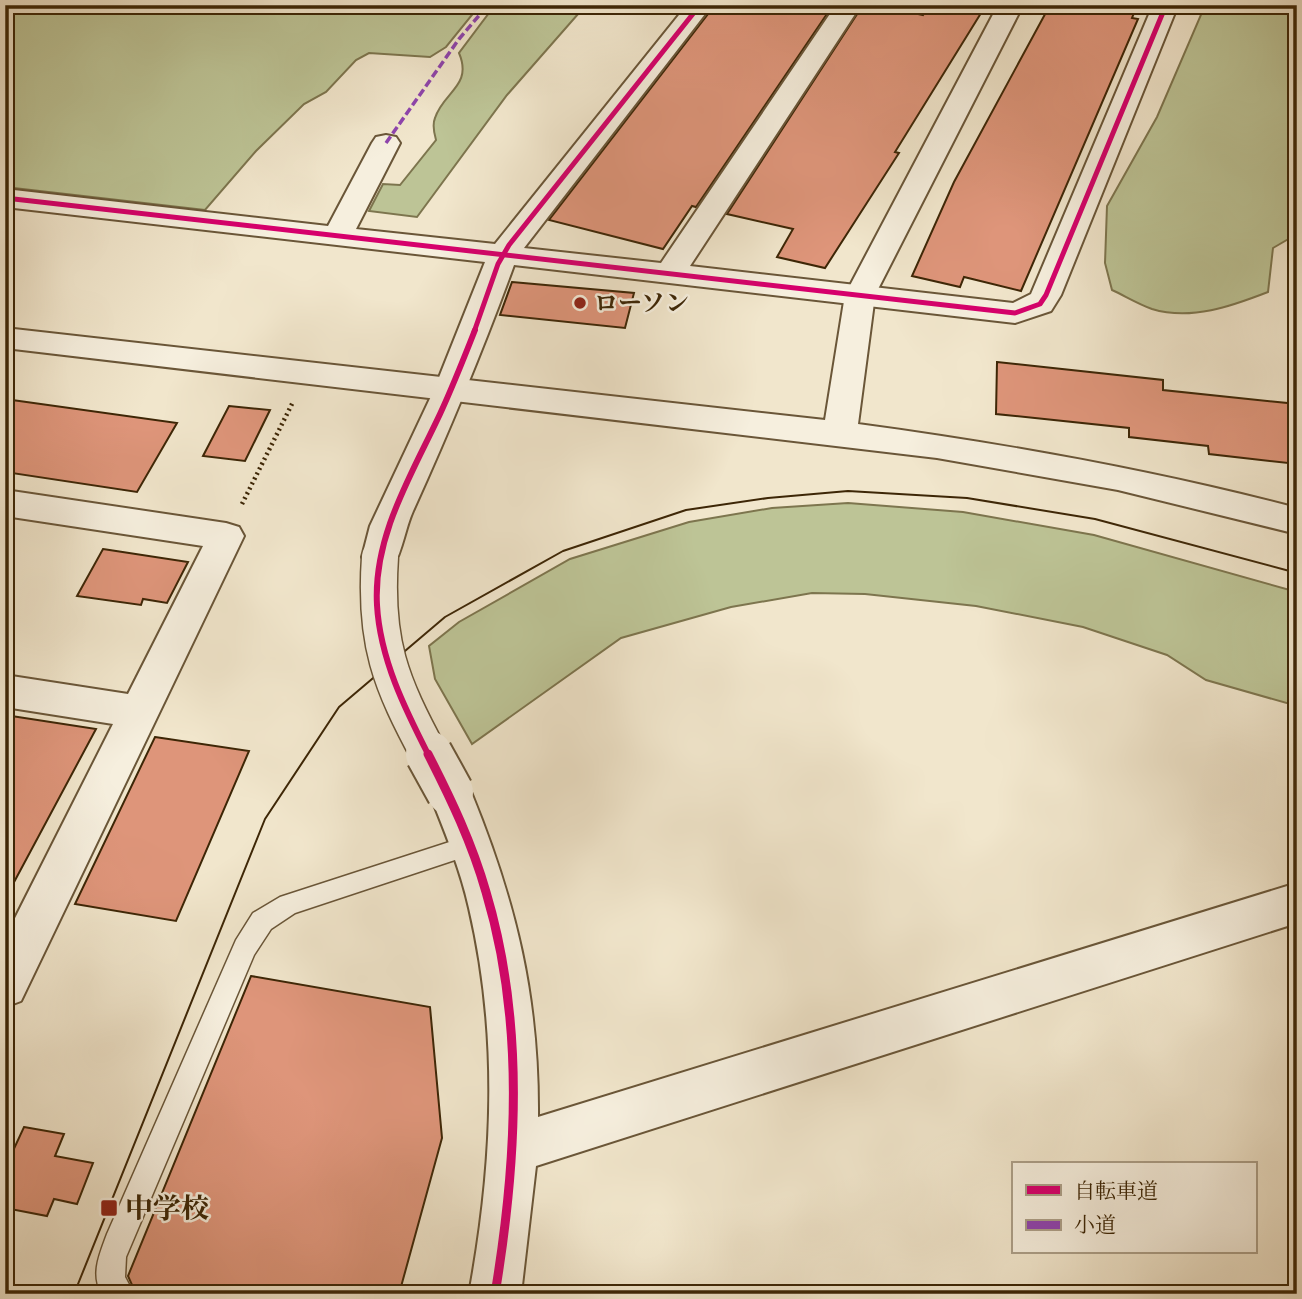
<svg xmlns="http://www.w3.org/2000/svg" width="1302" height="1299" font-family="'EB Garamond','Noto Serif JP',serif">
	<rect width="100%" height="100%" fill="#f1e6cc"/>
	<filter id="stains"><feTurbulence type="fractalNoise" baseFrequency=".00286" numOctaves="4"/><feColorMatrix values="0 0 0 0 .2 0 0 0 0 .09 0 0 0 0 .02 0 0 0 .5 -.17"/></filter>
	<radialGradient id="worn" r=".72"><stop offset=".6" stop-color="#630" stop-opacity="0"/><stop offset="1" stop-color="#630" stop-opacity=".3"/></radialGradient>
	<g fill="#bdc496" stroke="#7d754e" stroke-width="2">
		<polygon points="5,5 480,5 446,47 430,57 369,53 356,60 326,92 304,104 256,151 205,210 5,187"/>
		<path d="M495 5H586L507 95 417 217 369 211 383 184 400 185 436 140C434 133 432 125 435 118 443 92 473 86 459 53Z"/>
		<path d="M1220 5H1266L1297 9V234L1273 248 1268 292C1232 306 1191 321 1152 309 1138 304 1125 296 1112 290L1105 263 1107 206 1157 117 1203 10Z"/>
		<polygon points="848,503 963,512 1094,535 1297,592 1297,706 1206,680 1167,655 1083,627 976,606 865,594 812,593 731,607 621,638 472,744 435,679 429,646 459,622 570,559 689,522 772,508"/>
	</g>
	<g fill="#de957a" stroke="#3d2606" stroke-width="2">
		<polygon points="715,5 833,5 696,207 692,206 663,249 549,220"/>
		<polygon points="863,5 878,5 923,15 929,5 986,5 895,152 899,153 825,268 777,257 793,229 727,214"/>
		<polygon points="1050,5 1126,5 1123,11 1134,13 1132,18 1138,19 1021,291 964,277 960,287 912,276 954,182"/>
		<polygon points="512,282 634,293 625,328 500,315"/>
		<polygon points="997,362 1163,380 1163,390 1297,404 1297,464 1209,454 1208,446 1129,437 1129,428 996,414"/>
		<polygon points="5,399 177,423 137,492 5,472"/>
		<polygon points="229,406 270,410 245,461 203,456"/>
		<polygon points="103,549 188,562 167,603 143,599 141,605 77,596"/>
		<polygon points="5,715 96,729 5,899"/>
		<polygon points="155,737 249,751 176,921 75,904"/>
		<polygon points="251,976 430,1007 442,1138 399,1294 136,1294 128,1276"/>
		<polygon points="24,1127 64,1134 55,1156 93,1163 77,1204 54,1199 47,1216 5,1208 5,1168"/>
	</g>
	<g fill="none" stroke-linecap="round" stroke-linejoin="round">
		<g stroke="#6a5638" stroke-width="3">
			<path id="service" d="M471 835 479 838 483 845 479 852 295 913 271 929 254 955 126 1257 125 1277 134 1294H102C90 1275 100 1253 107 1234L236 940 253 913 280 897Z"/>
		</g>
		<g stroke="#6a5638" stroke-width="4">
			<g id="minor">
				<path d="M687 5H712L524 248 661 263 836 5H861L690 266 1013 303 1031 294 1153 5H1178L1061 295 1051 311 1015 323 514 265C483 350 450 429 413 511 405 529 403 549 393 567L380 571 367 567 362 557 370 526 434 390 485 262 5 207V189L328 226 372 143 376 137 386 135 396 137 400 143 356 229 495 244Z"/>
				<polygon points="5,490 226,523 239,527 244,536 21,1001 5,1007 5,938 113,724 5,707 5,675 128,694 203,546 5,516"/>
				<path d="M450 774 465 780 471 792C516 902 539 997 538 1117L1297 883V923L536 1166 521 1294H469C493 1165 499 1036 469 908 460 868 444 830 429 792L435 780Z"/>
			</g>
		</g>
		<g stroke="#6a5638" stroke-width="4">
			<path id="tertiary" d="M998 5H1023L875 295 858 424C1006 444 1152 470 1297 508V534L1118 490 937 458 5 348V328L825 420 845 295Z"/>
		</g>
		<polyline stroke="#3d2606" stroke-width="4.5" stroke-dasharray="2 3.5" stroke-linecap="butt" points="242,504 293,402"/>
		<use href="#service" fill="#f6efde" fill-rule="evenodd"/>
		<use href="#minor" fill="#f6efde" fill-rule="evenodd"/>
		<use href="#tertiary" fill="#f6efde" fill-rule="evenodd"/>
		<polyline stroke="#3d2606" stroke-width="2" points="74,1294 265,819 339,707 445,617 563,551 686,510 768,498 848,491 967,498 1095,519 1297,573"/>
		<g stroke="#6a5638" stroke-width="39" stroke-linecap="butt">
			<path id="minor-bridge-far1" d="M380 557C374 642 390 682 430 756"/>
		</g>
		<g stroke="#6a5638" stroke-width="50" stroke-linecap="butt">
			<polyline id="minor-bridge" points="429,754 450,792"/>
		</g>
		<use href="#minor-bridge-far1" stroke="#f6efde" stroke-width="36"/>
		<use href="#minor-bridge" stroke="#f6efde" stroke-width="46"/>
		<polyline stroke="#8e44ad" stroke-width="3.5" stroke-dasharray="8 3.5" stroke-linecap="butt" points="386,143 459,39 488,5"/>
		<g stroke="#f6efde" stroke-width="9">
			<g id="cycleway-far2">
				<polyline points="5,198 1015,313 1040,304 1046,295 1166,5"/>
				<polyline points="474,332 498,264 509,245 700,5"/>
			</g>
		</g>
		<g stroke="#f6efde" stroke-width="10">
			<path id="cycleway-far1" d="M429 756C405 709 380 659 377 605 373 536 412 474 440 414 453 386 464 358 475 330"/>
		</g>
		<g stroke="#f6efde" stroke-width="13">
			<path id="cycleway" d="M428 754C451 799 472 843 486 892 525 1022 517 1162 495 1294"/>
		</g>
		<use href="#cycleway-far2" stroke="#d6006c" stroke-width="5"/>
		<use href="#cycleway-far1" stroke="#d6006c" stroke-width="6"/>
		<use href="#cycleway" stroke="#d6006c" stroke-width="9"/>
	</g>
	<g fill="#8f2418" stroke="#f6efde" stroke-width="2.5">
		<circle cx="580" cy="303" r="7"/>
		<rect x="100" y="1199" width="18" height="18" rx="3.5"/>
	</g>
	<g text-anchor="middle" stroke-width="5" stroke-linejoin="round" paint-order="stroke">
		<g font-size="24" font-weight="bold" fill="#3d2606" stroke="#f6efde" text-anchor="start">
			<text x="594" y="311">ローソン</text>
		</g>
		<g font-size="28" font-weight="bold" fill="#3d2606" stroke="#f6efde" text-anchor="start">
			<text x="125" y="1218">中学校</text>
		</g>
	</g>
	<rect width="1302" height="1299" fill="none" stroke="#f1e6cc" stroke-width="28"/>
	<rect x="7" y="7" width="1288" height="1285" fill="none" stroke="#3d2606" stroke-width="3.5"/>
	<rect x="14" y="14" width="1274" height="1271" fill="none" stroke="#3d2606" stroke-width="2"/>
	<rect x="1012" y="1162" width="245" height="91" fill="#f6efde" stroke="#ac9f88" stroke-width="2"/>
	<rect x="1026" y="1185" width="35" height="10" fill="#d6006c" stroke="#ac9f88" stroke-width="2"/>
	<text x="1074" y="1198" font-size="21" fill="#3d2606">自転車道</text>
	<rect x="1026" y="1220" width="35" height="10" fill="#8e44ad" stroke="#ac9f88" stroke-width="2"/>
	<text x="1074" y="1232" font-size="21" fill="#3d2606">小道</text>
	<rect width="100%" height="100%" filter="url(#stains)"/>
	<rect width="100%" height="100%" fill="url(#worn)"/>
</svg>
